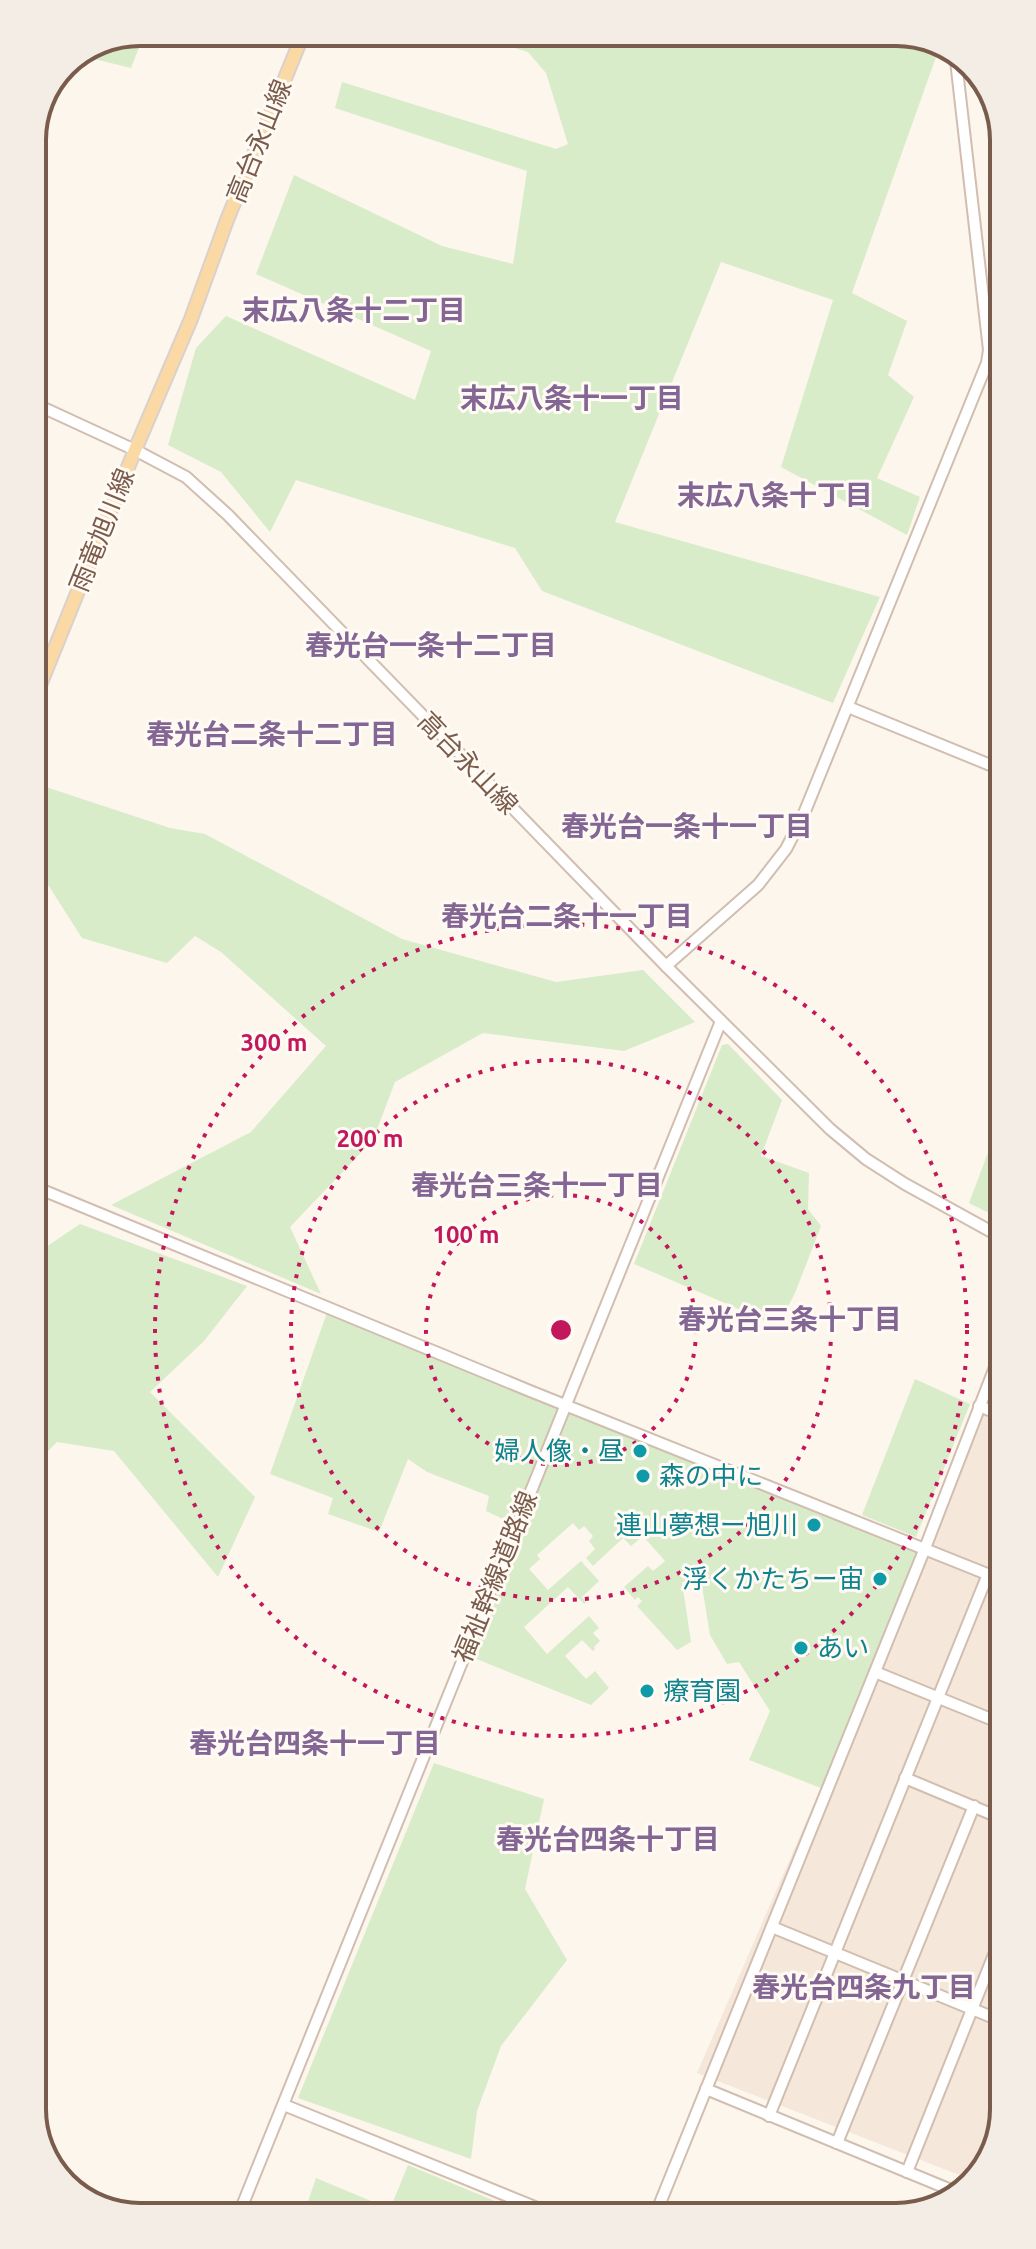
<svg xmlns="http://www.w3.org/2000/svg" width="1036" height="2249" font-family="Ubuntu,'Noto Sans JP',sans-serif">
	<rect width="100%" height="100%" fill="#fdf6ec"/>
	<polygon fill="#f5e8da" points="1002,1363 1004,2109 985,2169 972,2180 697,2073 925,1548"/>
	<g fill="#d8ecc9">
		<polygon points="140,32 145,32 131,68 82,56"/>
		<polygon points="462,32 903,32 961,54 971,67 936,57 852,293 907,321 888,375 914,397 877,478 920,497 907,535 781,467 833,300 721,262 615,522 880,597 833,703 542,591 515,548 296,480 270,532 221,472 168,445 196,348 226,316 415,400 431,351 256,274 294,175 442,246 513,264 527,171 335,108 342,82 556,149 568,144 546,73 528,52"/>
		<polygon points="34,783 170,828 205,834 402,939 556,982 643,970 695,1022 624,1051 483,1033 395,1082 373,1140 290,1227 321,1294 111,1205 251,1132 326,1046 221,952 195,936 167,963 82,938 34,863"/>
		<polygon points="728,1044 782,1100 761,1156 809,1173 808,1209 821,1226 795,1293 778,1326 634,1264 722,1045"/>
		<polygon points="1001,1118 1001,1219 969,1203"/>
		<polygon points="80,1224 247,1286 204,1341 150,1392 255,1497 218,1577 114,1451 57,1442 36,1463 35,1246 43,1249"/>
		<polygon points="329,1307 925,1548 826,1790 749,1760 770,1711 739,1662 727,1664 710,1635 701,1580 682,1582 691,1642 677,1650 637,1606 642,1601 638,1597 635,1600 624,1587 648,1566 653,1571 665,1561 643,1536 631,1546 623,1538 593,1566 586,1558 595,1549 589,1541 593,1536 584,1526 579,1530 573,1523 537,1555 540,1559 529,1569 548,1590 581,1561 599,1581 582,1597 586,1602 584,1604 568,1587 524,1627 547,1654 589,1616 599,1628 593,1633 600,1641 594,1647 595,1649 593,1651 582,1640 565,1656 586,1679 595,1671 609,1688 591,1705 464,1654 516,1525 486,1511 489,1496 427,1472 408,1459 379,1532 328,1514 333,1498 270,1474"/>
		<polygon points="915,1379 970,1404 916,1537 862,1515"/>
		<polygon points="434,1763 544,1799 525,1889 567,1960 501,2046 477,2111 471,2159 298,2098"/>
		<polygon points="408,2165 512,2208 510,2214 303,2216 316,2178 390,2209"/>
	</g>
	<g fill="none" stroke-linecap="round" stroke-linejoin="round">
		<g stroke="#d1beb0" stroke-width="14">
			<g id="minor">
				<polyline points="33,403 135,450 186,477 228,515 666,966 830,1129 866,1159 905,1184 1001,1237"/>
				<polyline points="848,707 1000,769"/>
				<polyline points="666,966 758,885 786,849 803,816 987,363 989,350 955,52"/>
				<polyline points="35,1187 530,1391 1002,1580"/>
				<polyline points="979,1406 1002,1415"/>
				<polyline points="875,1672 1003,1724"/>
				<polyline points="905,1778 1003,1819"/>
				<polyline points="772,1927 1004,2022"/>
				<polyline points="706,2089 956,2192"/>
				<polyline points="284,2105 552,2214"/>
				<polyline points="769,2116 988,1574"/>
				<polyline points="837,2143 974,1806"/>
				<polyline points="907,2172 1003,1932"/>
				<polyline points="656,2213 925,1548 1002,1349"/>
				<polyline points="238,2216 721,1021"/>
			</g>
		</g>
		<g stroke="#dad1cd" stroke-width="16">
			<polyline id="major" points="34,700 135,450 191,319 227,220 304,32"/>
		</g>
		<use href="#minor" stroke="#fff" stroke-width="10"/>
		<use href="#major" stroke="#fbd9a5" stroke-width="12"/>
	</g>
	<g fill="none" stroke="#c2185b" stroke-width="4" stroke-dasharray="4 8">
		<circle cx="561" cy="1330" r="135"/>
		<circle cx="561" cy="1330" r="270"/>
		<circle cx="561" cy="1330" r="406"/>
	</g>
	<g fill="#0f9aa8" stroke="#fffaf3" stroke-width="3">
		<circle cx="640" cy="1451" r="8"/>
		<circle cx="643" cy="1476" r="8"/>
		<circle cx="814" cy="1525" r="8"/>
		<circle cx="880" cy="1579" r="8"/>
		<circle cx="801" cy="1648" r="8"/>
		<circle cx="647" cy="1691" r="8"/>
	</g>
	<g text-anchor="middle" stroke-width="6" stroke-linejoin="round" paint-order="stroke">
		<g font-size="26" fill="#7a5c4d" stroke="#fffaf3">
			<text transform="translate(259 141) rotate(-68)" y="9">高台永山線</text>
			<text transform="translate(102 530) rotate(-68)" y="9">雨竜旭川線</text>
			<text transform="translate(468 763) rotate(46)" y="9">高台永山線</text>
			<text transform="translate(495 1577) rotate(-68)" y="9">福祉幹線道路線</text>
		</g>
		<g font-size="26" fill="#0d838f" stroke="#fffaf3" text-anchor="end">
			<text x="624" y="1460">婦人像・昼</text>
			<text x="659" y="1485" text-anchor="start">森の中に</text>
			<text x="798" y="1534">連山夢想ー旭川</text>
			<text x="864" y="1588">浮くかたちー宙</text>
			<text x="817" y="1657" text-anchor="start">あい</text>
			<text x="663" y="1700" text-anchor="start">療育園</text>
		</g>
		<g font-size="28" font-weight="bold" fill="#846695" stroke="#fffaf3">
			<text x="354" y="320">末広八条十二丁目</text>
			<text x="572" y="408">末広八条十一丁目</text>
			<text x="775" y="505">末広八条十丁目</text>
			<text x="431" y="655">春光台一条十二丁目</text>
			<text x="272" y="744">春光台二条十二丁目</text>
			<text x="687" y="836">春光台一条十一丁目</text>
			<text x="567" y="926">春光台二条十一丁目</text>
			<text x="537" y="1195">春光台三条十一丁目</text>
			<text x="790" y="1329">春光台三条十丁目</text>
			<text x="315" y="1753">春光台四条十一丁目</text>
			<text x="608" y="1849">春光台四条十丁目</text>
			<text x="864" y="1997">春光台四条九丁目</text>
		</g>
	</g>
	<path d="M0 0H1036V2249H0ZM140 46H896A94 94 0 0 1 990 140V2109A94 94 0 0 1 896 2203H140A94 94 0 0 1 46 2109V140A94 94 0 0 1 140 46Z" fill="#f4ede6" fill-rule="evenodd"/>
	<path fill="none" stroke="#7a5c4d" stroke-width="4" d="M140 46H896A94 94 0 0 1 990 140V2109A94 94 0 0 1 896 2203H140A94 94 0 0 1 46 2109V140A94 94 0 0 1 140 46Z"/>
	<circle cx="561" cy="1330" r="12" fill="#c2185b" stroke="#fffaf3" stroke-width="4"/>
	<g font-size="24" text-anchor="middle" font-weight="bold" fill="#c2185b" stroke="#fffaf3" stroke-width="6" stroke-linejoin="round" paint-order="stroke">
		<text x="274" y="1051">300 m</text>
		<text x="370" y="1147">200 m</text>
		<text x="466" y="1243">100 m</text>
	</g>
</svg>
